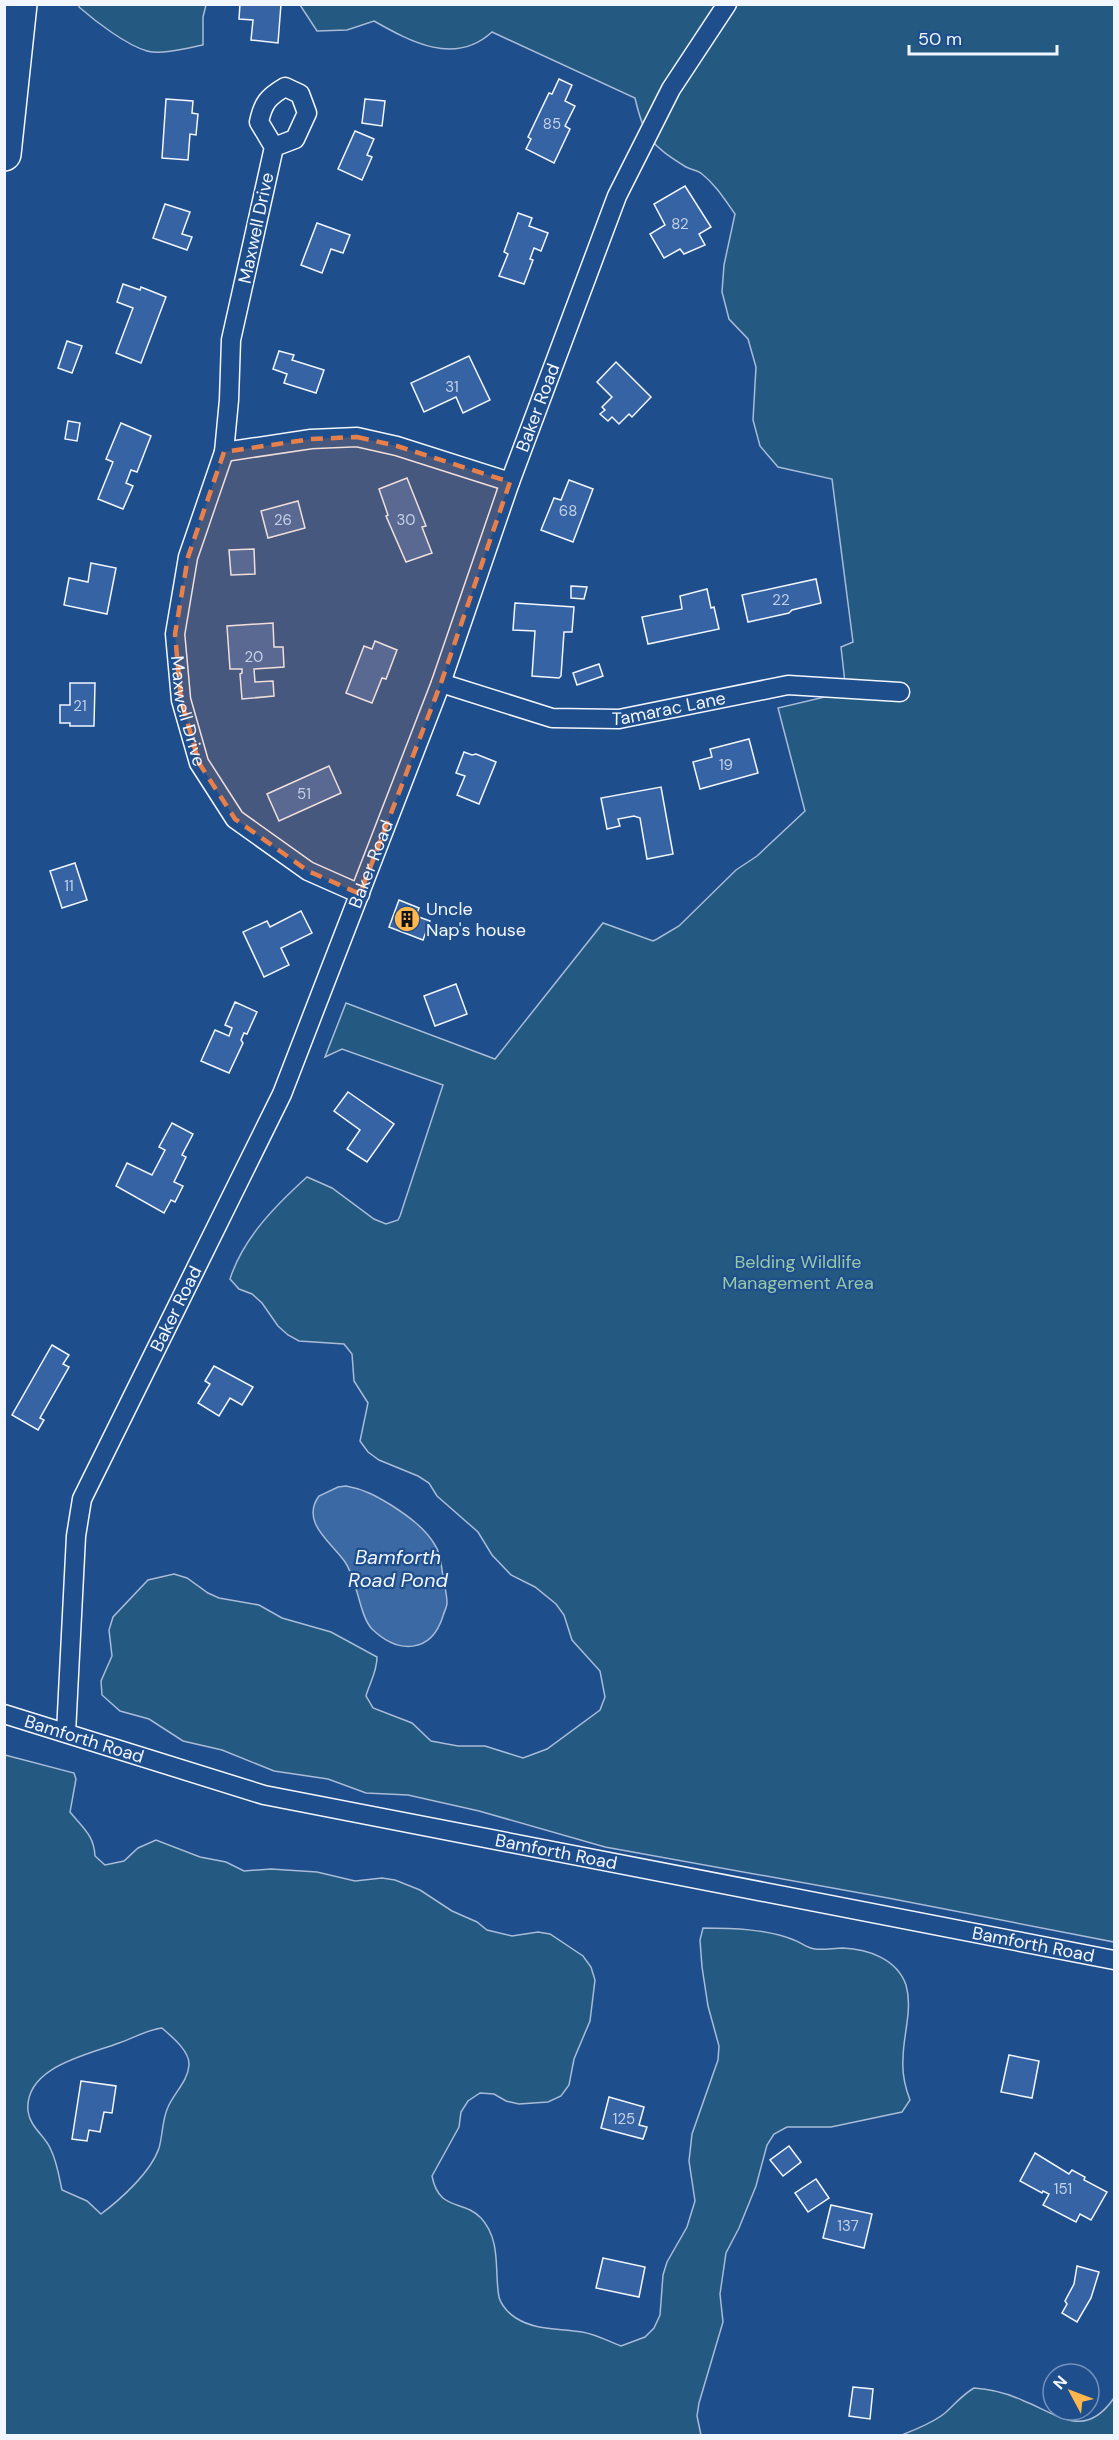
<svg xmlns="http://www.w3.org/2000/svg" width="1119" height="2440" font-family="'DM Sans',sans-serif">
	<rect width="100%" height="100%" fill="#1f4e8c"/>
	<g fill="#245a82" stroke="#a8bbd7" stroke-width="1.5" fill-rule="evenodd">
		<path d="M79 5H206L203 17V45C188 48 161 55 147 51 126 45 95 21 79 7Z"/>
		<path d="M300 5H1114V1942L888 1898 605 1847 479 1811 408 1795 366 1793 328 1779 274 1771 222 1750 183 1741 149 1719 120 1711 102 1695 101 1681 112 1656 109 1630 113 1617 148 1580 174 1574 187 1578 208 1593 219 1598 259 1605 282 1618 331 1632 377 1657C377 1672 370 1682 366 1696L373 1708 412 1723 431 1741 458 1746H485L523 1758 547 1749 600 1710 605 1697 600 1671 572 1640 564 1615 556 1604 535 1587 511 1575 492 1555 478 1532 437 1496 429 1483 418 1476 379 1460 368 1452 360 1441 368 1403 354 1381 352 1354 344 1344 299 1341 288 1335 278 1326 262 1303 252 1294 239 1289 230 1279C243 1238 276 1205 307 1177L332 1188 374 1219 386 1224 398 1220 400 1216 443 1085 342 1049 325 1057 346 1003 495 1059 603 923 653 941 657 939 679 926 736 870 757 856 805 811 778 708 846 692 841 647 853 642 832 479 778 467 760 446 753 420 756 367 748 339 729 319 722 292 724 265 735 214C725 200 716 185 702 174 698 170 691 170 686 167 651 145 644 138 635 98L492 32C455 66 411 42 374 21L347 30 317 31Z"/>
		<path d="M5 1755 74 1773 76 1779 70 1812C83 1828 94 1835 95 1856L105 1865 124 1861 138 1848 156 1840 200 1857 226 1862 244 1871 271 1869 317 1872 355 1881 382 1878 395 1880 420 1890 452 1911 477 1922 487 1930 512 1936 538 1932 550 1934 583 1956 591 1967 595 1980 590 2021 574 2059 569 2085 561 2096 548 2102 519 2104 506 2101 494 2094 480 2093 468 2101 461 2112 459 2127 432 2176C439 2212 463 2199 481 2218 502 2241 494 2272 499 2297 501 2305 509 2314 516 2318 536 2331 560 2328 582 2332 595 2334 608 2341 621 2346L645 2337 654 2328 660 2315 663 2275 667 2262 687 2227 695 2201 689 2161 692 2134 718 2060 719 2046 708 2006 702 1967 700 1940 703 1928C732 1928 767 1929 794 1940 802 1943 807 1948 815 1949 824 1950 834 1948 843 1948 868 1949 897 1959 906 1985 913 2009 903 2035 903 2059 902 2073 905 2087 910 2100L902 2112 831 2127H787L774 2134 767 2145 756 2186 739 2228 726 2253 720 2294 723 2322 699 2403 697 2416 701 2435H5ZM162 2028C171 2036 190 2051 189 2065 188 2081 174 2093 168 2107 162 2120 163 2134 159 2148 151 2172 121 2199 101 2214L87 2201 62 2190C59 2177 57 2162 51 2150 46 2136 30 2128 28 2111 24 2067 87 2055 119 2043 134 2038 146 2030 162 2028Z"/>
		<path d="M974 2388C991 2389 1009 2394 1024 2401 1059 2415 1085 2440 1114 2398V2435H902C916 2429 933 2423 945 2413 955 2404 962 2395 974 2388Z"/>
	</g>
	<path fill="#3b69a3" stroke="#a8bbd7" stroke-width="1.5" d="M346 1486C364 1489 376 1496 391 1505 408 1516 425 1528 435 1545 441 1554 441 1565 443 1576 444 1584 447 1594 447 1603 447 1607 444 1612 443 1616 431 1654 398 1654 372 1629 359 1615 358 1581 345 1562 331 1542 300 1522 319 1496L338 1487Z"/>
	<g fill="#3563a3" stroke="#f2f6ff" stroke-width="1.5">
		<polygon points="240,4 281,4 278,43 251,40 253,20 239,19"/>
		<polygon points="559,79 572,85 565,101 575,106 565,126 570,129 554,163 526,149 531,139 528,137 549,93 552,94"/>
		<polygon points="166,99 193,101 192,113 198,114 196,135 190,134 188,160 162,158"/>
		<polygon points="365,99 385,101 382,126 362,123"/>
		<polygon points="355,131 374,139 367,155 372,157 362,180 338,169"/>
		<polygon points="685,186 711,227 699,234 705,245 684,254 680,249 664,258 650,234 665,225 654,204"/>
		<polygon points="165,204 190,212 182,234 192,237 187,250 153,238"/>
		<polygon points="518,213 532,218 529,226 548,233 541,251 534,248 530,259 533,260 524,284 499,276 508,254 504,252"/>
		<polygon points="317,223 350,235 343,253 331,249 322,273 301,265"/>
		<polygon points="123,284 140,290 141,287 166,297 141,363 116,353 133,308 117,302"/>
		<polygon points="67,341 82,346 72,373 58,368"/>
		<polygon points="279,351 294,355 292,360 324,370 316,393 284,383 287,374 273,369"/>
		<polygon points="469,356 490,400 463,413 456,397 424,412 411,383"/>
		<polygon points="616,362 651,397 632,417 629,414 619,424 612,417 608,421 600,414 605,410 602,407 612,397 597,382"/>
		<polygon points="68,421 80,423 77,441 65,439"/>
		<polygon points="121,423 151,436 137,472 131,470 126,483 133,486 123,509 98,499 113,462 106,459"/>
		<polygon points="407,478 426,526 422,527 432,553 406,562 386,516 388,515 379,489"/>
		<polygon points="569,480 593,489 573,542 541,530 554,498 561,500"/>
		<polygon points="298,501 305,528 268,538 261,511"/>
		<polygon points="254,549 255,574 231,575 229,550"/>
		<polygon points="91,563 116,568 107,614 64,605 69,578 88,582"/>
		<polygon points="816,579 821,603 792,610 789,613 748,622 742,595"/>
		<polygon points="571,586 587,587 584,599 571,598"/>
		<polygon points="707,589 711,608 714,607 719,629 648,644 642,617 682,609 680,596"/>
		<polygon points="515,603 574,607 572,632 564,632 561,676 559,678 532,676 535,631 513,630"/>
		<polygon points="273,623 274,647 283,647 284,667 254,669 255,682 273,681 274,696 242,699 240,674 242,673 242,669 230,669 227,626"/>
		<polygon points="375,641 397,650 386,679 382,678 372,703 346,693 364,646 372,649"/>
		<polygon points="599,664 603,676 577,685 573,673"/>
		<polygon points="70,683 95,683 94,726 70,726 70,723 60,723 60,705 70,705"/>
		<polygon points="749,739 758,773 700,789 693,762 712,757 710,749"/>
		<polygon points="464,752 472,755 476,754 496,762 479,804 457,795 465,776 456,773"/>
		<polygon points="329,766 341,793 279,821 267,794"/>
		<polygon points="661,787 673,854 647,859 640,818 634,816 618,819 620,826 607,829 601,798"/>
		<polygon points="75,863 87,900 62,908 50,871"/>
		<polygon points="399,900 419,908 416,916 430,921 423,940 389,927"/>
		<polygon points="301,911 312,933 281,948 289,965 264,977 243,932 267,921 270,927"/>
		<polygon points="456,984 467,1014 435,1026 424,996"/>
		<polygon points="235,1002 257,1012 247,1034 244,1033 241,1040 243,1043 229,1073 201,1061 215,1030 229,1036 232,1028 225,1025"/>
		<polygon points="348,1092 394,1124 367,1162 347,1149 360,1130 334,1111"/>
		<polygon points="172,1123 193,1134 182,1155 186,1157 174,1182 183,1186 175,1202 171,1200 164,1213 116,1186 127,1163 152,1175 165,1150 159,1147"/>
		<polygon points="52,1345 69,1355 63,1364 69,1367 40,1418 44,1420 38,1430 12,1415"/>
		<polygon points="214,1366 253,1387 242,1405 230,1398 219,1416 198,1403 210,1384 205,1381"/>
		<polygon points="1009,2055 1039,2061 1032,2098 1001,2092"/>
		<polygon points="81,2081 116,2086 112,2113 104,2112 100,2132 89,2130 87,2141 72,2139"/>
		<polygon points="609,2097 644,2107 639,2125 647,2127 643,2139 601,2128"/>
		<polygon points="789,2146 801,2162 783,2176 770,2160"/>
		<polygon points="1035,2153 1069,2174 1072,2170 1085,2177 1084,2180 1107,2192 1091,2220 1080,2214 1076,2222 1043,2205 1049,2194 1043,2191 1042,2193 1020,2181"/>
		<polygon points="816,2179 829,2198 808,2212 795,2193"/>
		<polygon points="831,2205 872,2214 864,2248 823,2238"/>
		<polygon points="603,2258 645,2267 639,2297 596,2288"/>
		<polygon points="1077,2266 1099,2272 1091,2298 1077,2322 1062,2313 1067,2304 1065,2301 1074,2284"/>
		<polygon points="853,2387 873,2389 870,2419 849,2416"/>
	</g>
	<g fill="none" stroke-linecap="round" stroke-linejoin="round">
		<g stroke="#f2f6ff" stroke-width="21">
			<g id="minor">
				<path id="s1" d="M274 147 259 122C263 103 268 97 285 87L300 94 307 113 295 139 274 147 231 340 229 400 224 452 188 557 175 634 181 700 199 763 235 819 308 871 360 894"/>
				<polyline points="224,452 311,439 357,437 397,446 510,482"/>
				<path id="s2" d="M441 683 552 718 619 719 788 685 900 692"/>
				<path id="s3" d="M4 1714 264 1795 1114 1960"/>
				<path id="s4" d="M66 1733 76 1536 82 1499 282 1094 441 683 510 482 617 196 671 89 727 4"/>
			</g>
		</g>
		<g stroke="#f2f6ff" stroke-width="36">
			<polyline id="motorway" points="4,154 20,4"/>
		</g>
		<use href="#minor" stroke="#1f4e8c" stroke-width="18"/>
		<use href="#motorway" stroke="#1f4e8c" stroke-width="33"/>
	</g>
	<path fill="#ea8049" fill-opacity="0.2" stroke="#ea8049" stroke-width="4.5" stroke-dasharray="12 8" stroke-linejoin="round" d="M357 437 397 446 510 482 441 683 360 894 308 871 235 819 199 763 181 700 175 634 188 557 224 452 311 439Z"/>
	<defs>
		<g id="building-disc" transform="scale(1.35)"><circle r="9.5" fill="#ffb74d" stroke="#1f4e8c"/><path d="M-4-6H4V6H1V3H-1V6H-4ZM-2.5-4.3h1.7v1.8h-1.7ZM.8-4.3h1.7v1.8H.8ZM-2.5-1h1.7V.8h-1.7ZM.8-1h1.7V.8H.8Z" fill="#111"/></g>
	</defs>
	<g fill-rule="evenodd">
		<use href="#building-disc" x="407" y="919"/>
	</g>
	<g text-anchor="middle" stroke-width="4.5" stroke-linejoin="round" paint-order="stroke">
		<g font-size="15" fill="#c3d1e8">
			<text x="552" y="129">85</text>
			<text x="680" y="229">82</text>
			<text x="452" y="392">31</text>
			<text x="568" y="516">68</text>
			<text x="283" y="525">26</text>
			<text x="406" y="525">30</text>
			<text x="781" y="605">22</text>
			<text x="254" y="662">20</text>
			<text x="80" y="711">21</text>
			<text x="726" y="770">19</text>
			<text x="304" y="799">51</text>
			<text x="69" y="891">11</text>
			<text x="624" y="2124">125</text>
			<text x="1063" y="2194">151</text>
			<text x="848" y="2231">137</text>
		</g>
		<g font-size="18" fill="#f2f6ff" stroke="#1f4e8c">
			<text transform="translate(256 228) rotate(-78)" y="6">Maxwell Drive</text>
			<text dy="6" stroke="none"><textPath href="#s4" startOffset="1419">Baker Road</textPath></text>
			<text dy="6" stroke="none"><textPath href="#s2" startOffset="234">Tamarac Lane</textPath></text>
			<text dy="6" stroke="none"><textPath href="#s1" startOffset="740">Maxwell Drive</textPath></text>
			<text dy="6" stroke="none"><textPath href="#s4" startOffset="933">Baker Road</textPath></text>
			<text dy="6" stroke="none"><textPath href="#s4" startOffset="447">Baker Road</textPath></text>
			<text dy="6" stroke="none"><textPath href="#s3" startOffset="84">Bamforth Road</textPath></text>
			<text dy="6" stroke="none"><textPath href="#s3" startOffset="570">Bamforth Road</textPath></text>
			<text dy="6" stroke="none"><textPath href="#s3" startOffset="1056">Bamforth Road</textPath></text>
		</g>
		<g font-size="18" fill="#f2f6ff" stroke="#1f4e8c" text-anchor="start">
			<text x="426" y="915">Uncle<tspan x="426" dy="21">Nap's house</tspan></text>
		</g>
		<g font-size="18" fill="#97c8a6" stroke="#1f4e8c">
			<text x="798" y="1268">Belding Wildlife<tspan x="798" dy="21">Management Area</tspan></text>
		</g>
		<g font-size="20" font-style="italic" fill="#f2f6ff" stroke="#1f4e8c">
			<text x="398" y="1564">Bamforth<tspan x="398" dy="23">Road Pond</tspan></text>
		</g>
	</g>
	<rect width="1119" height="2440" fill="none" stroke="#f2f6ff" stroke-width="12"/>
	<g transform="translate(1071 2392) rotate(311)"><circle r="28" fill="#1f4e8c" stroke="#7391ba" stroke-width="1.5"/>
	<path d="M0-4.5L10 22L0 15L-10 22Z" fill="#ffb74d"/>
	<text y="-9" font-size="16" font-weight="bold" text-anchor="middle" fill="#f2f6ff">N</text>
	</g>
	<path d="M909 45v9h148v-9" fill="none" stroke="#f2f6ff" stroke-width="3"/>
	<text x="918" y="45" font-size="18" fill="#f2f6ff" stroke="#1f4e8c" stroke-width="4.5" paint-order="stroke">50 m</text>
</svg>
